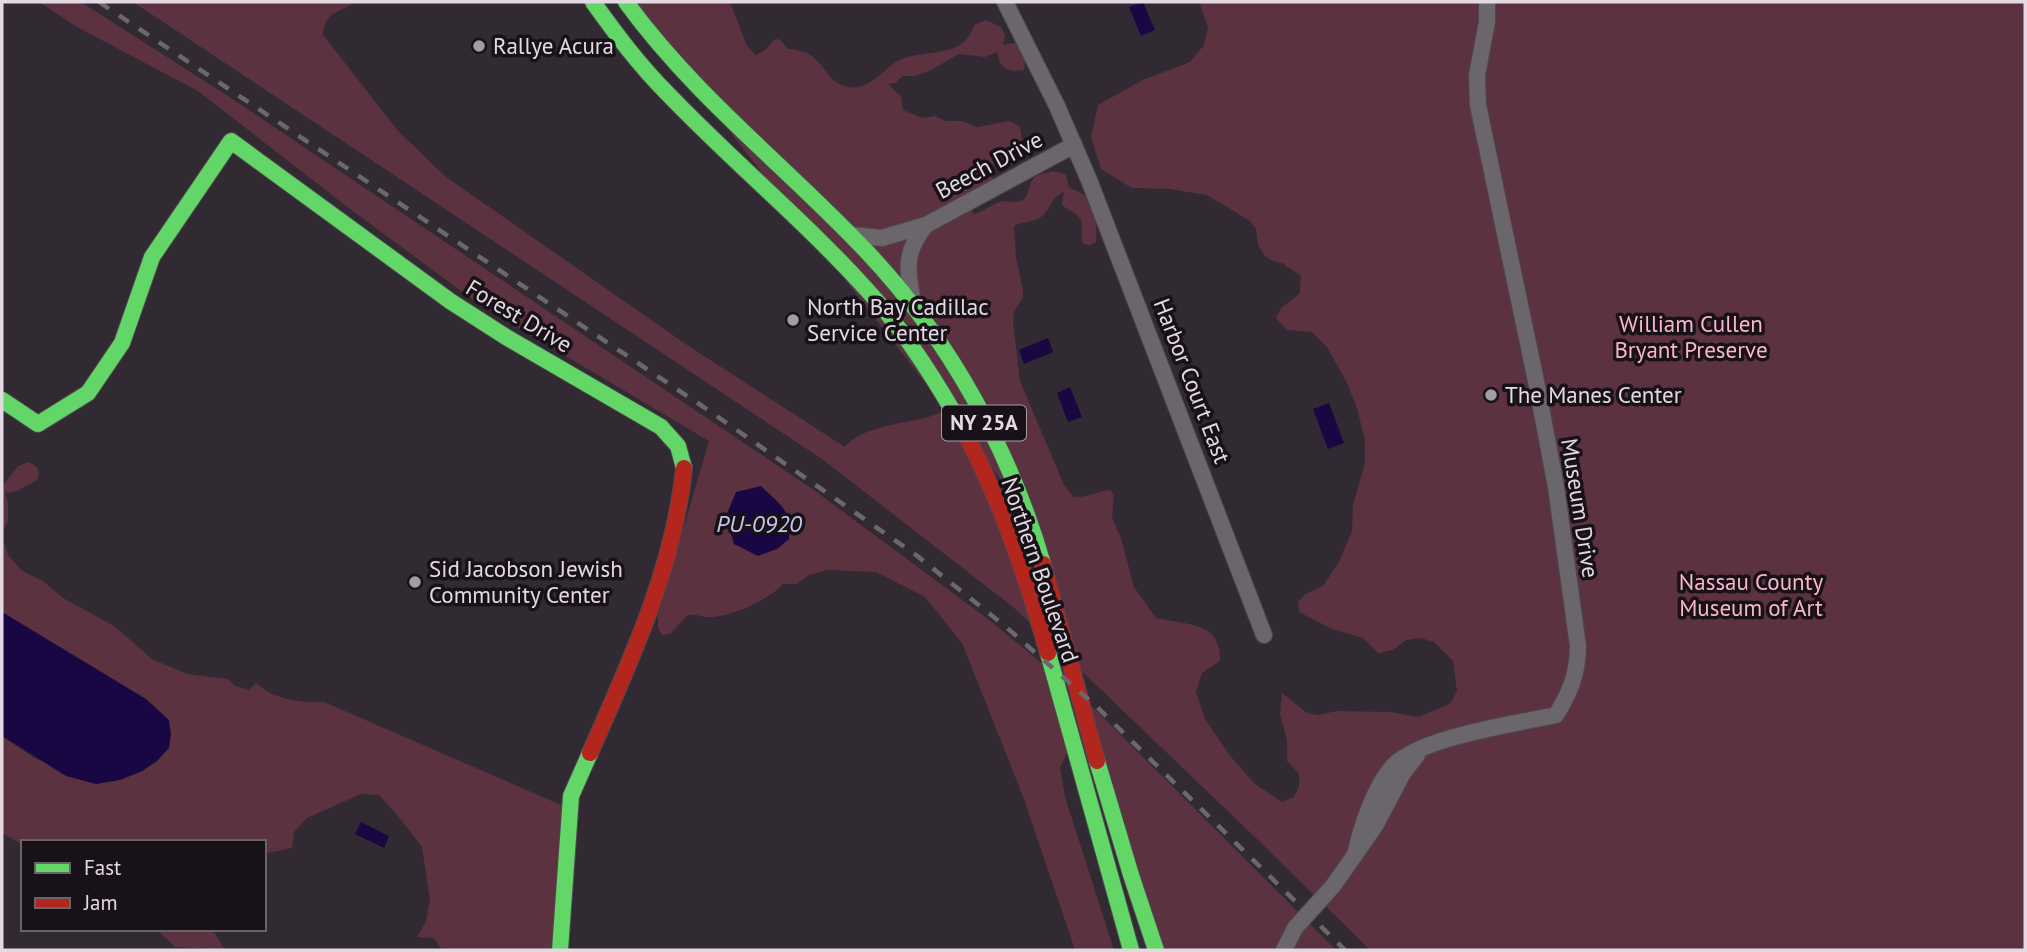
<svg xmlns="http://www.w3.org/2000/svg" width="2027" height="952" font-family="'PT Sans',sans-serif">
	<rect width="100%" height="100%" fill="#312a32"/>
	<g fill="#5c3241">
		<path d="M39 2H81L231 98 811 488 988 619 1051 671 1071 744 1060 768 1065 797 1114 950H1075L1024 799 962 643 925 597 876 572 828 570 809 575 797 584H783C769 600 728 619 705 617 699 616 695 614 688 615L670 634 662 635 658 628V615L709 441 480 305 346 206 198 91 77 27Z"/>
		<path d="M133 2H357C339 12 324 12 323 35L399 132 446 177 690 347 845 447C859 428 903 423 925 418 934 416 943 411 951 408L1039 631 1013 607 822 459Z"/>
		<path d="M629 2H730L747 46 756 55 764 51 774 40 779 39 788 49C829 52 819 81 849 87 870 91 883 68 900 60 927 48 963 60 974 25L986 20 1001 27 1005 35 1003 45 1015 43C1022 51 1027 60 1024 70 1007 73 1000 68 997 52L985 57 959 54 931 70 915 76H903L895 83 888 84 901 96 903 110 922 118 935 116 946 121H962L977 127 1010 121 1020 127 1022 140 1019 163 1004 166 991 164 989 170 994 180 972 209 973 214C984 212 994 202 1004 201 1009 201 1015 203 1021 201 1029 197 1028 189 1031 182 1036 171 1058 169 1066 175L1069 188C1095 194 1098 218 1096 242L1090 245 1084 244C1079 236 1084 229 1081 220 1078 213 1067 210 1062 205L1064 192C1050 197 1052 209 1041 217 1033 223 1023 221 1014 226L1016 257 1023 290V297L1014 312 1013 323 1020 381 1064 485 1074 497C1088 498 1096 491 1110 490L1114 495 1112 518 1121 538 1134 587 1156 618C1186 625 1222 621 1220 661L1202 673 1196 692 1205 719 1231 757 1255 784 1282 802 1294 797 1299 786V773L1287 761V740L1280 714 1282 693 1307 713 1318 715 1337 711 1390 712 1419 717 1451 703 1457 691 1453 661 1434 642 1421 638 1406 640 1393 650 1378 653 1363 638 1332 629 1299 612 1298 602 1304 595 1323 586 1339 562 1352 531 1353 505 1365 463V441L1357 408 1346 381 1327 347 1312 332 1287 330 1276 318C1281 304 1291 302 1300 293L1301 276 1282 263 1273 261 1265 256 1258 245 1256 229 1250 221 1207 195 1169 189 1132 188 1101 169 1091 137 1098 105 1143 80 1190 62 1204 45 1208 27 1199 2H2025V950H1370L1258 840 1070 660 1025 511Z"/>
		<path d="M29 462 37 467 39 474 37 480 17 491 5 493 8 502V520L3 532 4 543 8 555 22 571 43 581 63 598 114 626 152 659 187 674 228 679 235 686 249 690 256 683C275 700 300 703 324 702L568 808 560 950H442L434 938 417 937 426 921 430 901 422 847 394 811 379 795 361 794 307 818 294 832 292 848 268 853 264 856V842H23V845L2 833V736L36 759 120 780 142 771 157 761 15 621 2 612V486L18 466Z"/>
		<polygon points="1081,697 1098,712 1336,950 1157,950"/>
		<polygon points="156,929 212,929 225,950 175,947"/>
	</g>
	<g fill="#180742">
		<polygon points="1143,2 1155,30 1141,36 1129,7"/>
		<polygon points="1048,338 1053,352 1024,364 1019,350"/>
		<polygon points="1070,387 1082,417 1068,422 1057,393"/>
		<polygon points="1329,403 1344,443 1328,449 1313,409"/>
		<path d="M761 486C780 505 792 509 789 539L777 549 758 556 734 544 726 516 736 492Z"/>
		<polygon points="2,612 146,699 169,720 171,734 169,748 157,761 142,771 120,780 96,784 66,776 2,736"/>
		<polygon points="361,822 389,836 384,848 355,834"/>
	</g>
	<g fill="none" stroke-linecap="round" stroke-linejoin="round">
		<g stroke="#4d474e" stroke-width="18">
			<g id="street">
				<polyline points="1005,2 1057,106 1089,180 1264,635"/>
				<polyline points="852,235 882,238 926,225 1074,145"/>
				<path d="M913 301C906 269 905 250 926 225"/>
				<path d="M1355 855C1361 828 1374 787 1393 766 1421 737 1515 724 1556 715 1570 693 1578 673 1578 646L1556 487 1536 381 1478 105 1477 75 1487 22V2"/>
				<polyline points="1284,950 1295,928 1333,886 1375,826 1403,773 1417,755"/>
			</g>
		</g>
		<g stroke="#4d474e" stroke-width="18">
			<g id="fast">
				<path d="M593 2C616 34 639 65 667 93 732 161 805 221 868 291 903 329 931 373 957 418"/>
				<path d="M626 2C696 98 787 167 868 253 950 340 1010 450 1043 564"/>
				<polyline points="2,400 38,424 88,393 122,343 152,257 231,141 450,301 506,337 661,427 678,446 684,468"/>
				<polyline points="1048,653 1131,950"/>
				<polyline points="1097,761 1131,875 1156,950"/>
				<polyline points="560,950 571,796 590,753"/>
			</g>
		</g>
		<g stroke="#4d474e" stroke-width="18">
			<g id="jam">
				<path d="M957 418C998 492 1025 572 1048 653"/>
				<polyline points="1043,564 1097,761"/>
				<path d="M590 753C630 662 674 568 684 468"/>
			</g>
		</g>
		<use href="#street" stroke="#6b666b" stroke-width="16"/>
		<use href="#fast" stroke="#63d668" stroke-width="16"/>
		<use href="#jam" stroke="#b3261e" stroke-width="16"/>
		<polyline stroke="#6c676e" stroke-width="4.5" stroke-dasharray="12 12" stroke-linecap="butt" points="99,2 708,410 916,555 1006,627 1097,707 1345,950"/>
	</g>
	<g fill="#a49ca5" stroke="#181218" stroke-width="2.5">
		<circle cx="479" cy="46" r="7"/>
		<circle cx="793" cy="320" r="7"/>
		<circle cx="1491" cy="395" r="7"/>
		<circle cx="415" cy="582" r="7"/>
	</g>
	<g text-anchor="middle" stroke-width="7" stroke-linejoin="round" paint-order="stroke">
		<rect fill="#181218" stroke="#a59da6" stroke-width="2" x="942" y="405.5" width="84" height="35" rx="5"/>
		<g font-size="21" font-weight="bold" fill="#e2d9e3">
			<text x="984" y="430">NY 25A</text>
		</g>
		<g font-size="23" fill="#e2d9e3" stroke="#181218" text-anchor="start">
			<text x="493" y="54">Rallye Acura</text>
			<text x="807" y="315">North Bay Cadillac<tspan x="807" dy="26">Service Center</tspan></text>
			<text x="1505" y="403">The Manes Center</text>
			<text x="429" y="577">Sid Jacobson Jewish<tspan x="429" dy="26">Community Center</tspan></text>
		</g>
		<g font-size="23" fill="#e2d9e3" stroke="#181218">
			<text transform="translate(989 165) rotate(-28)" y="8">Beech Drive</text>
			<text transform="translate(519 316) rotate(31)" y="8">Forest Drive</text>
			<text transform="translate(1192 381) rotate(69)" y="8">Harbor Court East</text>
			<text transform="translate(1580 508) rotate(81)" y="8">Museum Drive</text>
			<text transform="translate(1040 570) rotate(71)" y="8">Northern Boulevard</text>
		</g>
		<g font-size="23" fill="#fab5c9" stroke="#181218">
			<text x="1691" y="332">William Cullen<tspan x="1691" dy="26">Bryant Preserve</tspan></text>
			<text x="1751" y="590">Nassau County<tspan x="1751" dy="26">Museum of Art</tspan></text>
		</g>
		<g font-size="24" font-style="italic" fill="#c6c7ef" stroke="#181218">
			<text x="759" y="532">PU-0920</text>
		</g>
	</g>
	<rect width="2027" height="952" fill="none" stroke="#e2d9e3" stroke-width="7"/>
	<rect x="21" y="840" width="245" height="91" fill="#181218" stroke="#696269" stroke-width="2"/>
	<rect x="35" y="863" width="35" height="10" fill="#63d668" stroke="#696269" stroke-width="2"/>
	<text x="84" y="875" font-size="21" fill="#e2d9e3">Fast</text>
	<rect x="35" y="898" width="35" height="10" fill="#b3261e" stroke="#696269" stroke-width="2"/>
	<text x="84" y="910" font-size="21" fill="#e2d9e3">Jam</text>
</svg>
